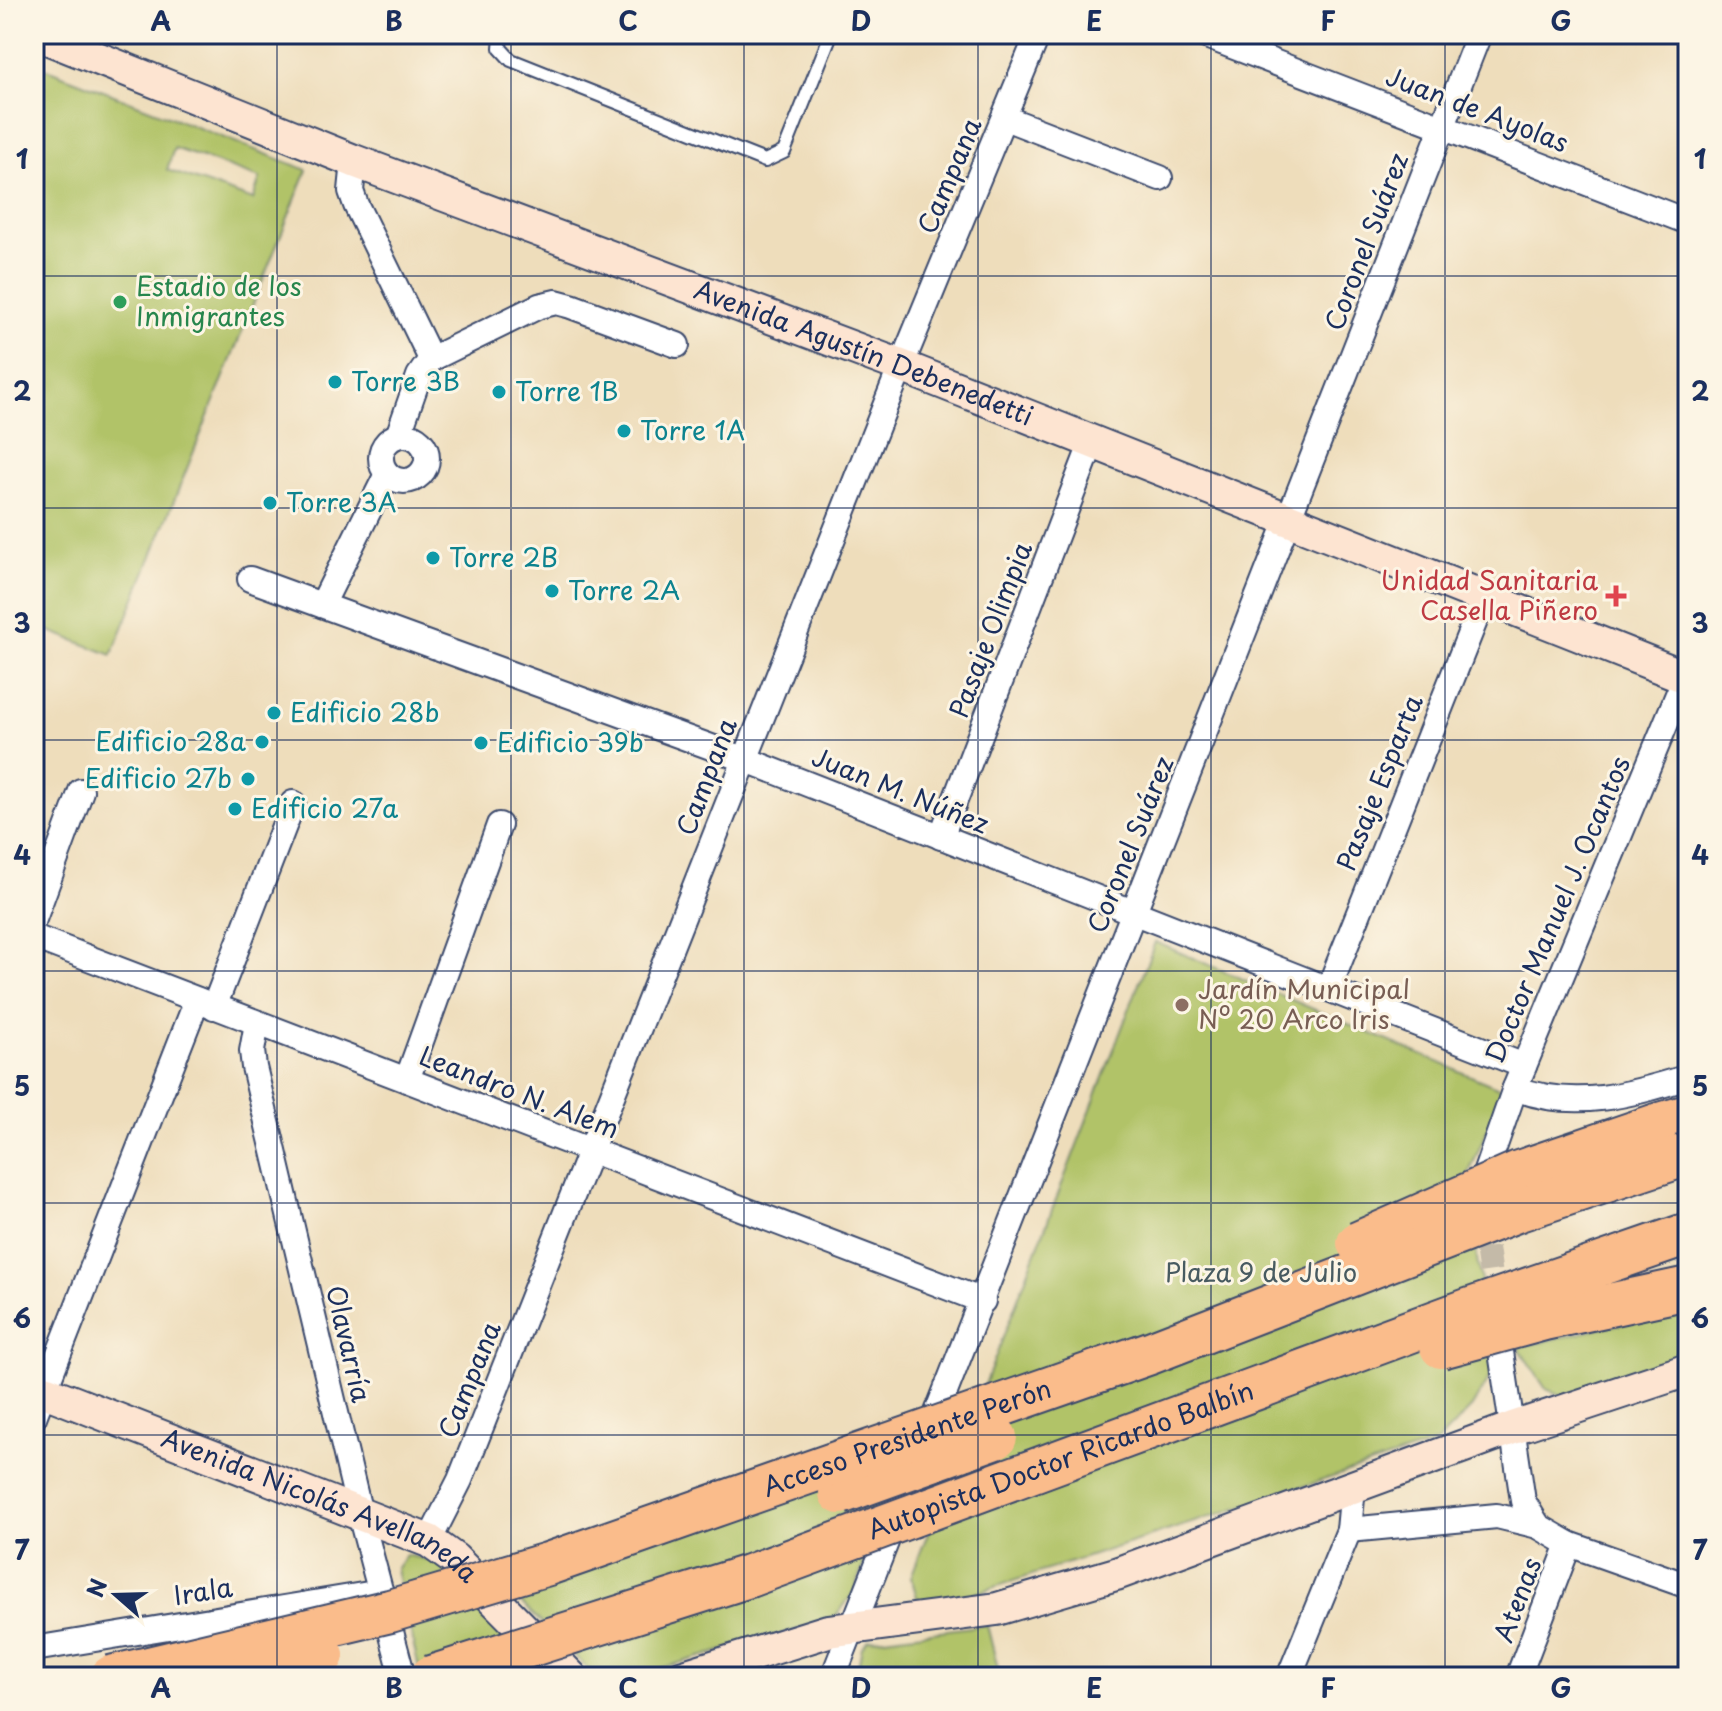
<svg xmlns="http://www.w3.org/2000/svg" width="1722" height="1711" font-family="'Playpen Sans',sans-serif">
	<rect width="100%" height="100%" fill="#fcf5e5"/>
	<filter id="ink" filterUnits="userSpaceOnUse"><feTurbulence type="fractalNoise" baseFrequency=".0125" numOctaves="2"/><feDisplacementMap in="SourceGraphic" scale="16" xChannelSelector="R" yChannelSelector="G"/><feConvolveMatrix kernelMatrix="1 2 1 2 8 2 1 2 1" color-interpolation-filters="sRGB"/></filter>
	<filter id="wash" filterUnits="userSpaceOnUse"><feTurbulence type="fractalNoise" baseFrequency=".006" numOctaves="4" result="noise"/><feDisplacementMap in="SourceGraphic" scale="32" xChannelSelector="R" yChannelSelector="G"/><feGaussianBlur stdDeviation="1.8" result="paint"/><feColorMatrix in="noise" values="0 0 0 0 0 0 0 0 0 0 0 0 0 0 0 0 0 1.4 0 .05"/><feComposite in="paint" operator="in"/></filter>
	<g filter="url(#wash)">
		<rect width="100%" height="100%" fill="#edb"/>
		<g fill="#b1c367" stroke="#667962" stroke-width="2" fill-rule="evenodd">
			<path d="M34 64 307 170 112 655 34 625ZM174 148 260 178 253 200 167 170Z"/>
			<polygon points="1155,942 1504,1090 1469,1173 1470,1219 1496,1366 1472,1407 1437,1443 921,1611 911,1577"/>
			<polygon points="1688,1309 1688,1359 1568,1398 1546,1389 1518,1347"/>
			<polygon points="905,1431 855,1591 833,1620 632,1676 605,1676 589,1670 493,1575"/>
			<polygon points="406,1555 437,1562 561,1677 421,1677 396,1569"/>
			<polygon points="987,1625 1000,1677 856,1677 862,1647 868,1640"/>
		</g>
	</g>
	<g filter="url(#ink)">
		<g fill="none" stroke-linecap="round" stroke-linejoin="round">
			<polyline stroke="#c4baa8" stroke-width="24" stroke-dasharray="24 12" stroke-linecap="butt" points="1482,1212 1496,1311"/>
			<g stroke="#3b496c" stroke-width="16">
				<polyline id="service" points="501,34 500,48 511,60 765,161 784,152 831,34"/>
			</g>
			<g stroke="#3b496c" stroke-width="28">
				<g id="minor">
					<polyline points="1201,34 1688,222"/>
					<polyline points="1005,118 1160,178"/>
					<polyline points="354,161 351,191 356,205 431,359"/>
					<circle cx="404" cy="458" r="23"/>
					<polyline points="398,436 419,376 431,359 539,306 556,302 571,306 677,345"/>
					<polyline points="250,579 744,759 1524,1066"/>
					<polyline points="322,605 387,474"/>
					<polyline points="941,837 1092,442"/>
					<polyline points="34,919 81,791"/>
					<polyline points="34,937 983,1301"/>
					<polyline points="1329,988 1484,598"/>
					<polyline points="214,1007 293,803"/>
					<polyline points="257,1023 252,1051 254,1067 360,1514 403,1677"/>
					<polyline points="407,1080 499,825"/>
					<path d="M1515 1088C1574 1111 1630 1095 1688 1077"/>
					<polyline points="1485,1174 1515,1088 1688,670"/>
					<polyline points="1500,1345 1523,1501 1538,1526"/>
					<polyline points="34,1417 197,1000"/>
					<polyline points="1349,1530 1497,1516 1538,1526 1569,1544 1688,1586"/>
					<polyline points="429,1541 460,1480 901,366 1038,34"/>
					<polyline points="34,1649 381,1592"/>
					<polyline points="833,1677 1479,34"/>
					<polyline points="1289,1677 1349,1530 1353,1487"/>
					<polyline points="1518,1677 1569,1544"/>
				</g>
			</g>
			<g stroke="#3b496c" stroke-width="36">
				<g id="secondary">
					<path id="s1" d="M37 34 354 161 901 366 1688 678"/>
					<path id="s2" d="M34 1387 429 1541 454 1559 571 1677"/>
					<polyline points="681,1677 828,1631 997,1609 1116,1574 1513,1428 1688,1370"/>
				</g>
			</g>
			<g stroke="#3b496c" stroke-width="46">
				<polyline id="motorway" points="1657,1125 1688,1116"/>
			</g>
			<use href="#service" stroke="#fff" stroke-width="12"/>
			<use href="#minor" stroke="#fff" stroke-width="24"/>
			<use href="#secondary" stroke="#fde4d1" stroke-width="32"/>
			<use href="#motorway" stroke="#fabc8b" stroke-width="42"/>
			<g stroke="#3b496c" stroke-width="46" stroke-linecap="butt">
				<g id="motorway-bridge">
					<polyline points="1358,1243 1519,1172 1657,1125"/>
					<polyline points="1441,1347 1544,1319 1688,1288"/>
					<polyline points="840,1493 996,1437"/>
					<path id="s3" d="M111 1677 390 1611 548 1564 1150 1353 1519 1210 1688 1154"/>
					<polyline points="242,1677 323,1655"/>
					<path id="s4" d="M431 1677 749 1576 1468 1310 1688 1234"/>
				</g>
			</g>
			<use href="#motorway-bridge" stroke="#fabc8b" stroke-width="42"/>
		</g>
	</g>
	<path fill="none" stroke="#1b2f5e" stroke-width="2" stroke-opacity="0.55" d="M277 34V1677M511 34V1677M744 34V1677M978 34V1677M1211 34V1677M1445 34V1677M34 276H1688M34 508H1688M34 740H1688M34 971H1688M34 1203H1688M34 1435H1688"/>
	<circle fill="#2e9e5b" stroke="#fcf5e5" stroke-width="3" cx="120" cy="302" r="8"/>
	<g fill="#0f9aa8" stroke="#fcf5e5" stroke-width="3">
		<circle cx="335" cy="382" r="8"/>
		<circle cx="499" cy="392" r="8"/>
		<circle cx="624" cy="431" r="8"/>
		<circle cx="270" cy="503" r="8"/>
		<circle cx="433" cy="558" r="8"/>
		<circle cx="552" cy="591" r="8"/>
		<circle cx="274" cy="713" r="8"/>
		<circle cx="262" cy="742" r="8"/>
		<circle cx="481" cy="743" r="8"/>
		<circle cx="248" cy="779" r="8"/>
		<circle cx="235" cy="809" r="8"/>
	</g>
	<path fill="#e0444e" stroke="#fcf5e5" stroke-width="3" d="M1612 584h8v8h8v8h-8v8h-8v-8h-8v-8h8z"/>
	<circle fill="#8d6e63" stroke="#fcf5e5" stroke-width="3" cx="1182" cy="1005" r="8"/>
	<g text-anchor="middle" stroke-width="6" stroke-linejoin="round" paint-order="stroke">
		<g font-size="26" fill="#1b2f5e" stroke="#fcf5e5">
			<text transform="translate(1477 110) rotate(21)" y="9">Juan de Ayolas</text>
			<text transform="translate(950 176) rotate(-67)" y="9">Campana</text>
			<text transform="translate(1367 242) rotate(-69)" y="9">Coronel Suárez</text>
			<text dy="9" stroke="none"><textPath href="#s1" startOffset="886">Avenida Agustín Debenedetti</textPath></text>
			<text transform="translate(991 630) rotate(-69)" y="9">Pasaje Olimpia</text>
			<text transform="translate(707 777) rotate(-69)" y="9">Campana</text>
			<text transform="translate(1380 783) rotate(-68)" y="9">Pasaje Esparta</text>
			<text transform="translate(900 791) rotate(22)" y="9">Juan M. Núñez</text>
			<text transform="translate(1131 845) rotate(-68)" y="9">Coronel Suárez</text>
			<text transform="translate(1558 910) rotate(-67)" y="9">Doctor Manuel J. Ocantos</text>
			<text transform="translate(519 1093) rotate(21)" y="9">Leandro N. Alem</text>
			<text transform="translate(348 1344) rotate(77)" y="9">Olavarría</text>
			<text transform="translate(470 1380) rotate(-68)" y="9">Campana</text>
			<text dy="9" stroke="none"><textPath href="#s3" startOffset="832">Acceso Presidente Perón</textPath></text>
			<text dy="9" stroke="none"><textPath href="#s4" startOffset="666">Autopista Doctor Ricardo Balbín</textPath></text>
			<text dy="9" stroke="none"><textPath href="#s2" startOffset="310">Avenida Nicolás Avellaneda</textPath></text>
			<text transform="translate(203 1592) rotate(-9)" y="9">Irala</text>
			<text transform="translate(1518 1600) rotate(-69)" y="9">Atenas</text>
		</g>
		<g font-size="26" fill="#27864d" stroke="#fcf5e5" text-anchor="start">
			<text x="136" y="296">Estadio de los<tspan x="136" dy="30">Inmigrantes</tspan></text>
		</g>
		<g font-size="26" fill="#0d838f" stroke="#fcf5e5" text-anchor="start">
			<text x="351" y="391">Torre 3B</text>
			<text x="515" y="401">Torre 1B</text>
			<text x="640" y="440">Torre 1A</text>
			<text x="286" y="512">Torre 3A</text>
			<text x="449" y="567">Torre 2B</text>
			<text x="568" y="600">Torre 2A</text>
			<text x="290" y="722">Edificio 28b</text>
			<text x="246" y="751" text-anchor="end">Edificio 28a</text>
			<text x="497" y="752">Edificio 39b</text>
			<text x="232" y="788" text-anchor="end">Edificio 27b</text>
			<text x="251" y="818">Edificio 27a</text>
		</g>
		<g font-size="26" fill="#be3a42" stroke="#fcf5e5" text-anchor="end">
			<text x="1598" y="590">Unidad Sanitaria<tspan x="1598" dy="30">Casella Piñero</tspan></text>
		</g>
		<g font-size="26" fill="#785e54" stroke="#fcf5e5" text-anchor="start">
			<text x="1198" y="999">Jardín Municipal<tspan x="1198" dy="30">Nº 20 Arco Iris</tspan></text>
		</g>
		<g font-size="26" fill="#485b61" stroke="#fcf5e5">
			<text x="1261" y="1282">Plaza 9 de Julio</text>
		</g>
	</g>
	<rect width="1722" height="1711" fill="none" stroke="#fcf5e5" stroke-width="88"/>
	<g transform="translate(116 1595) rotate(290)" stroke="#fcf5e5" stroke-width="6" paint-order="stroke">
	<path d="M0-6L14 30L0 20L-14 30Z" fill="#1b2f5e"/>
	<text y="-12" font-size="22" font-weight="bold" text-anchor="middle" fill="#1b2f5e">N</text>
	</g>
	<rect x="44" y="44" width="1634" height="1623" fill="none" stroke="#1b2f5e" stroke-width="3"/>
	<g font-size="26" text-anchor="middle" font-weight="bold" fill="#1b2f5e">
		<text x="161" y="31">A</text>
		<text x="394" y="31">B</text>
		<text x="628" y="31">C</text>
		<text x="861" y="31">D</text>
		<text x="1094" y="31">E</text>
		<text x="1328" y="31">F</text>
		<text x="1561" y="31">G</text>
		<text x="22" y="169">1</text>
		<text x="1700" y="169">1</text>
		<text x="22" y="401">2</text>
		<text x="1700" y="401">2</text>
		<text x="22" y="633">3</text>
		<text x="1700" y="633">3</text>
		<text x="22" y="865">4</text>
		<text x="1700" y="865">4</text>
		<text x="22" y="1096">5</text>
		<text x="1700" y="1096">5</text>
		<text x="22" y="1328">6</text>
		<text x="1700" y="1328">6</text>
		<text x="22" y="1560">7</text>
		<text x="1700" y="1560">7</text>
		<text x="161" y="1698">A</text>
		<text x="394" y="1698">B</text>
		<text x="628" y="1698">C</text>
		<text x="861" y="1698">D</text>
		<text x="1094" y="1698">E</text>
		<text x="1328" y="1698">F</text>
		<text x="1561" y="1698">G</text>
	</g>
</svg>
